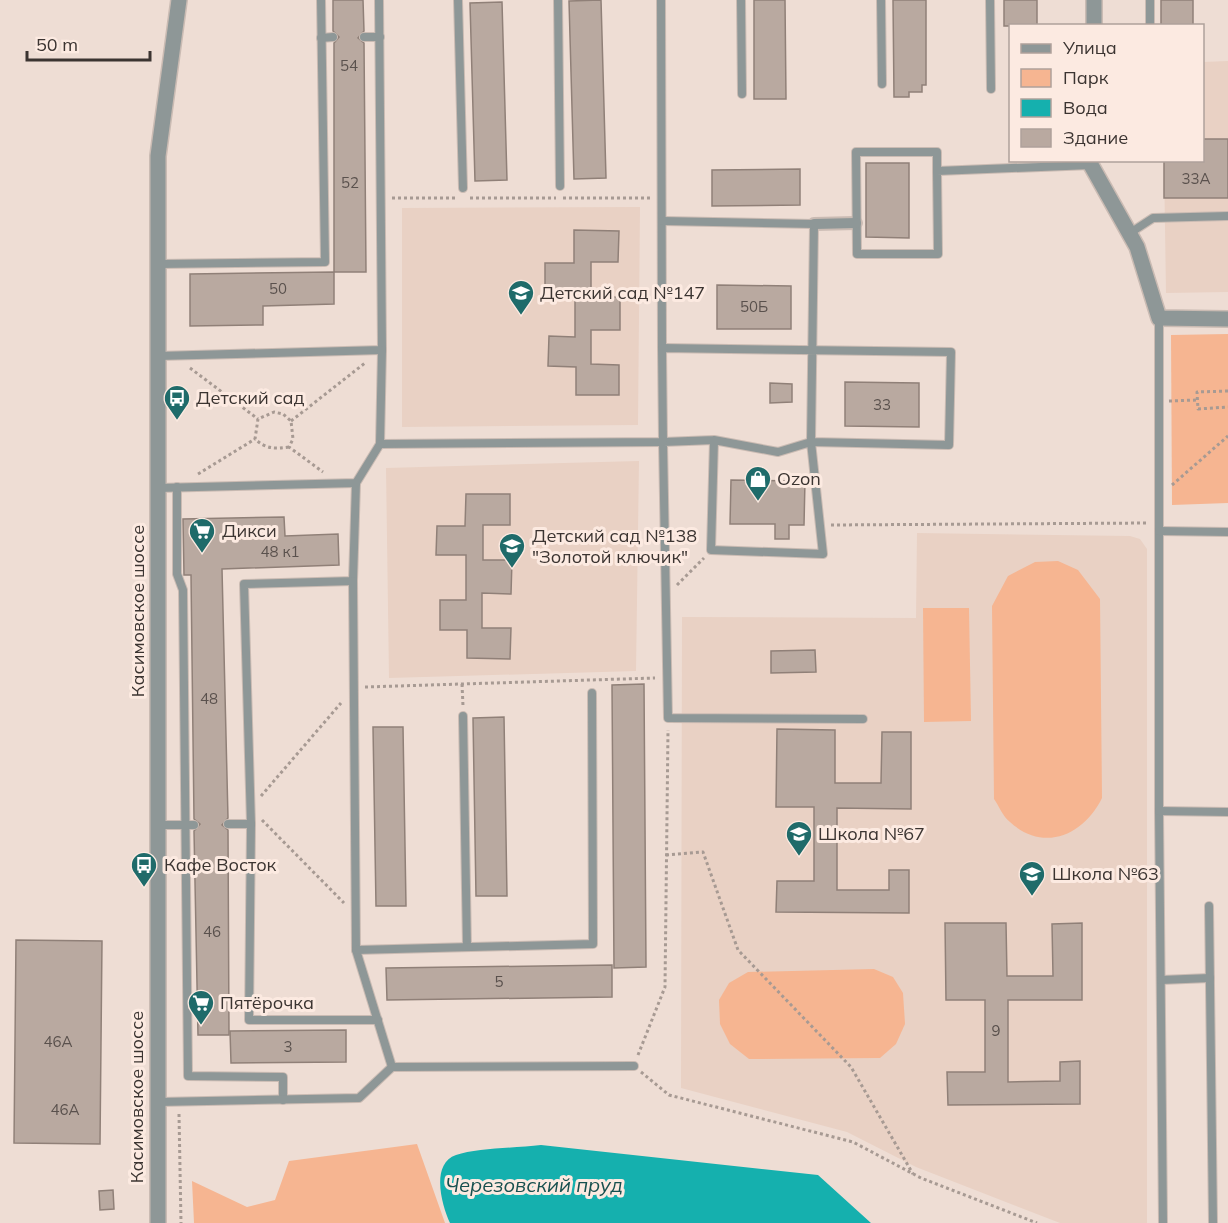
<svg xmlns="http://www.w3.org/2000/svg" width="1228" height="1223" font-family="Mulish,sans-serif">
	<rect width="100%" height="100%" fill="#eeddd4"/>
	<g fill="#e9d1c4">
		<polygon points="1228,61 1228,292 1166,293 1164,161 1202,160 1203,62"/>
		<polygon points="640,207 638,425 402,427 402,208"/>
		<polygon points="639,461 636,671 389,678 386,468"/>
		<polygon points="917,533 1130,536 1140,539 1147,549 1147,1223 1060,1223 916,1167 847,1132 681,1088 682,617 916,618"/>
	</g>
	<g fill="#f6b591">
		<polygon points="1228,334 1228,503 1172,505 1171,335"/>
		<path d="M1058 561 1078 570 1100 599 1102 798C1084 835 1044 853 1010 822 1003 817 999 806 994 799L992 606 1008 576 1035 562Z"/>
		<polygon points="969,608 971,721 924,722 923,608"/>
		<polygon points="874,969 893,977 903,993 905,1024 896,1044 880,1058 749,1059 730,1044 720,1024 719,1000 729,983 748,972"/>
		<polygon points="417,1144 445,1223 194,1223 192,1181 247,1207 275,1200 289,1161"/>
	</g>
	<path fill="#15b0ae" d="M541 1145 818 1175 871 1223H450C442 1206 430 1164 456 1155 477 1148 517 1148 541 1145Z"/>
	<g fill="#b9a9a0" stroke="#908078" stroke-width="1.5">
		<polygon points="333,0 363,0 364,31 358,38 364,43 366,272 334,272 334,43 339,37 333,31"/>
		<polygon points="601,0 606,178 574,179 569,1"/>
		<polygon points="754,0 785,0 786,99 754,99"/>
		<polygon points="893,0 926,0 926,85 922,85 922,92 909,92 909,97 894,97"/>
		<rect x="1004" y="0" width="33" height="26"/>
		<rect x="1161" y="0" width="32" height="26"/>
		<polygon points="502,2 507,180 475,181 470,3"/>
		<polygon points="1203,139 1228,139 1228,198 1164,198 1164,160 1203,160"/>
		<polygon points="866,163 909,163 909,238 866,237"/>
		<polygon points="800,169 800,205 712,206 712,170"/>
		<polygon points="574,230 619,231 618,262 591,262 591,297 620,297 620,330 591,330 591,364 619,365 619,395 576,395 576,367 548,366 549,336 575,337 575,292 545,292 545,263 574,263"/>
		<polygon points="334,272 334,304 263,306 263,325 190,326 190,274"/>
		<polygon points="717,285 791,286 791,329 717,329"/>
		<polygon points="845,382 919,383 919,427 845,426"/>
		<polygon points="770,383 792,384 792,402 770,403"/>
		<polygon points="731,480 805,481 804,525 789,525 789,539 775,539 775,524 730,524"/>
		<polygon points="466,494 510,494 510,525 483,525 483,560 512,560 511,594 482,593 482,628 511,628 510,659 467,658 467,630 440,630 440,600 466,600 466,555 436,555 437,526 465,526"/>
		<polygon points="284,517 285,536 338,534 339,565 222,569 228,818 222,825 228,830 229,1035 198,1035 194,831 200,824 194,819 191,575 184,575 183,519"/>
		<polygon points="815,650 816,672 771,673 771,651"/>
		<polygon points="644,684 646,967 614,968 612,685"/>
		<polygon points="504,717 507,896 476,896 473,718"/>
		<polygon points="373,727 403,727 406,906 376,906"/>
		<polygon points="777,729 835,730 835,783 881,783 882,732 911,732 911,809 837,808 837,890 889,890 889,870 909,870 909,913 776,912 777,881 814,881 814,807 776,807"/>
		<polygon points="945,923 1006,923 1007,976 1053,976 1052,924 1082,923 1082,1000 1008,1000 1008,1082 1060,1081 1060,1062 1080,1061 1080,1104 948,1105 947,1072 985,1072 985,1000 946,1000"/>
		<polygon points="16,940 102,941 100,1144 14,1143"/>
		<polygon points="612,965 612,997 387,1000 386,968"/>
		<polygon points="346,1030 346,1062 231,1063 230,1031"/>
		<polygon points="113,1190 114,1209 100,1210 99,1191"/>
	</g>
	<g fill="none" stroke-linecap="round" stroke-linejoin="round">
		<g stroke="#cabbb3" stroke-width="10">
			<g id="service">
				<polyline points="458,0 463,188"/>
				<polyline points="558,0 560,186"/>
				<polyline points="661,0 662,348"/>
				<polyline points="741,0 742,94"/>
				<polyline points="881,0 882,84"/>
				<polyline points="990,0 991,89"/>
				<polyline points="1150,0 1150,26"/>
				<polyline points="364,37 380,37"/>
				<polyline points="321,38 333,37"/>
				<polyline points="937,171 937,152 856,152 857,254 938,254 937,171 1091,165"/>
				<polyline points="1130,233 1153,218 1228,216"/>
				<polyline points="158,264 325,262 321,0"/>
				<polyline points="1159,318 1159,811 1163,1223"/>
				<polyline points="158,356 382,350 379,0"/>
				<polyline points="714,440 778,452 811,442 823,554 711,550 714,440 663,442 668,718 863,719"/>
				<polyline points="380,444 382,350"/>
				<polyline points="356,483 353,581 244,584 251,824 249,1020 378,1020"/>
				<polyline points="177,487 177,574 183,590 188,1076 283,1077 283,1100"/>
				<polyline points="158,488 356,483 380,444 663,442 662,348 951,352 949,445 811,442 814,224 663,221"/>
				<polyline points="1159,531 1228,532"/>
				<polyline points="353,581 356,950 392,1067"/>
				<polyline points="463,716 467,947"/>
				<polyline points="1159,811 1228,812"/>
				<polyline points="228,824 251,824"/>
				<polyline points="157,825 194,825"/>
				<polyline points="1209,906 1213,1223"/>
				<polyline points="356,950 593,944 592,693"/>
				<polyline points="1161,980 1210,978"/>
				<polyline points="158,1102 359,1098 392,1067 634,1066"/>
			</g>
		</g>
		<g stroke="#cabbb3" stroke-width="14">
			<polyline id="pedestrian" points="814,224 856,223"/>
		</g>
		<g stroke="#cabbb3" stroke-width="18">
			<g id="minor">
				<polyline points="1094,26 1094,0"/>
				<polyline points="1091,160 1091,165 1137,247 1159,318 1228,319"/>
				<polyline points="158,1223 158,156 179,0"/>
			</g>
		</g>
		<g stroke="#a79a93" stroke-width="3" stroke-dasharray="3 3" stroke-linecap="butt">
			<polyline points="392,198 457,198"/>
			<polyline points="470,198 556,198"/>
			<polyline points="563,198 652,198"/>
			<polyline points="190,368 258,419"/>
			<polyline points="1228,391 1197,392 1198,409 1228,407"/>
			<polyline points="1169,401 1197,400"/>
			<polyline points="291,421 365,363"/>
			<path d="M289 447C274 449 266 449 255 439L258 419 274 412 283 414 291 421 293 439 289 447 323 472"/>
			<polyline points="198,474 255,439"/>
			<polyline points="1172,485 1228,436"/>
			<polyline points="831,525 1148,523"/>
			<polyline points="677,585 704,558"/>
			<polyline points="462,684 463,706"/>
			<polyline points="365,687 655,678"/>
			<polyline points="261,796 341,703"/>
			<polyline points="262,820 344,903"/>
			<polyline points="666,855 703,852 738,950 851,1067 913,1174"/>
			<polyline points="638,1055 665,987 668,730"/>
			<polyline points="641,1072 669,1095 853,1142 921,1178 1037,1223"/>
			<polyline points="179,1114 181,1223"/>
		</g>
		<use href="#service" stroke="#8e9797" stroke-width="8"/>
		<use href="#pedestrian" stroke="#8e9797" stroke-width="10"/>
		<use href="#minor" stroke="#8e9797" stroke-width="15"/>
	</g>
	<defs>
		<g id="school-pin" transform="scale(1.35)"><path d="M0 17L-7.5 6A9.5 9.5 0 1 1 7.5 6Z" fill="#1f6b6a" stroke="#fceae1"/><path d="M0-5L7-2L0 1L-7-2ZM-4 1L0 2.5L4 1V4Q0 6-4 4Z" fill="#fff"/></g>
		<g id="bus-pin" transform="scale(1.35)"><path d="M0 17L-7.5 6A9.5 9.5 0 1 1 7.5 6Z" fill="#1f6b6a" stroke="#fceae1"/><path d="M-5-6H5V4H4V6H2V4H-2V6H-4V4H-5ZM-3.5-4V0h7V-4ZM-3.5 1.2v1.5H-2V1.2ZM2 1.2v1.5H3.5V1.2Z" fill="#fff"/></g>
		<g id="shop-pin" transform="scale(1.35)"><path d="M0 17L-7.5 6A9.5 9.5 0 1 1 7.5 6Z" fill="#1f6b6a" stroke="#fceae1"/><path d="M-5-2.5h2.3a2.7 3.5 0 0 1 5.4 0H5L5.5 6h-11ZM-1.5-2.5h3a1.5 2.3 0 0 0-3 0Z" fill="#fff"/></g>
		<g id="supermarket-pin" transform="scale(1.35)"><path d="M0 17L-7.5 6A9.5 9.5 0 1 1 7.5 6Z" fill="#1f6b6a" stroke="#fceae1"/><path d="M-6-5.5h2.5l.6 2H6L4.5 2H-2.5L-4.4-4H-6ZM-1.5 3.2a1.3 1.3 0 1 0 .1 0ZM3 3.2a1.3 1.3 0 1 0 .1 0Z" fill="#fff"/></g>
	</defs>
	<g fill-rule="evenodd">
		<use href="#school-pin" x="521" y="293"/>
		<use href="#bus-pin" x="177" y="398"/>
		<use href="#shop-pin" x="758" y="479"/>
		<use href="#supermarket-pin" x="202" y="531"/>
		<use href="#school-pin" x="512" y="546"/>
		<use href="#school-pin" x="799" y="834"/>
		<use href="#bus-pin" x="144" y="865"/>
		<use href="#school-pin" x="1032" y="874"/>
		<use href="#supermarket-pin" x="201" y="1003"/>
	</g>
	<g text-anchor="middle" stroke-width="6" stroke-linejoin="round" paint-order="stroke">
		<g font-size="15" fill="#5a514d">
			<text x="349" y="71">54</text>
			<text x="1196" y="184">33А</text>
			<text x="350" y="188">52</text>
			<text x="278" y="294">50</text>
			<text x="754" y="312">50Б</text>
			<text x="882" y="410">33</text>
			<text x="280" y="557">48 к1</text>
			<text x="209" y="704">48</text>
			<text x="212" y="937">46</text>
			<text x="499" y="987">5</text>
			<text x="996" y="1036">9</text>
			<text x="58" y="1047">46А</text>
			<text x="288" y="1052">3</text>
			<text x="65" y="1115">46А</text>
		</g>
		<g font-size="18" fill="#3b3431" stroke="#fceae1" text-anchor="start">
			<text x="540" y="299">Детский сад №147</text>
			<text x="196" y="404">Детский сад</text>
			<text x="777" y="485">Ozon</text>
			<text x="222" y="537">Дикси</text>
			<text x="532" y="542">Детский сад №138<tspan x="532" dy="21">"Золотой ключик"</tspan></text>
			<text x="818" y="840">Школа №67</text>
			<text x="164" y="871">Кафе Восток</text>
			<text x="1052" y="880">Школа №63</text>
			<text x="220" y="1009">Пятёрочка</text>
		</g>
		<g font-size="18" fill="#3b3431" stroke="#fceae1">
			<text transform="translate(138 611) rotate(-90)" y="6">Касимовское шоссе</text>
			<text transform="translate(137 1097) rotate(-90)" y="6">Касимовское шоссе</text>
		</g>
		<g font-size="20" font-style="italic" fill="#17504f" stroke="#fceae1">
			<text x="534" y="1192">Черезовский пруд</text>
		</g>
	</g>
	<rect x="1009" y="24" width="195" height="138" fill="#fceae1" stroke="#afa19b" stroke-width="1.5"/>
	<rect x="1021" y="44" width="30" height="9" fill="#8e9797" stroke="#afa19b" stroke-width="1.5"/>
	<text x="1063" y="54" font-size="18" fill="#3b3431">Улица</text>
	<rect x="1021" y="69" width="30" height="18" fill="#f6b591" stroke="#afa19b" stroke-width="1.5"/>
	<text x="1063" y="84" font-size="18" fill="#3b3431">Парк</text>
	<rect x="1021" y="99" width="30" height="18" fill="#15b0ae" stroke="#afa19b" stroke-width="1.5"/>
	<text x="1063" y="114" font-size="18" fill="#3b3431">Вода</text>
	<rect x="1021" y="129" width="30" height="18" fill="#b9a9a0" stroke="#afa19b" stroke-width="1.5"/>
	<text x="1063" y="144" font-size="18" fill="#3b3431">Здание</text>
	<path d="M27 51v9h123v-9" fill="none" stroke="#3b3431" stroke-width="3"/>
	<text x="36" y="51" font-size="18" fill="#3b3431" stroke="#fceae1" stroke-width="4.5" paint-order="stroke">50 m</text>
</svg>
